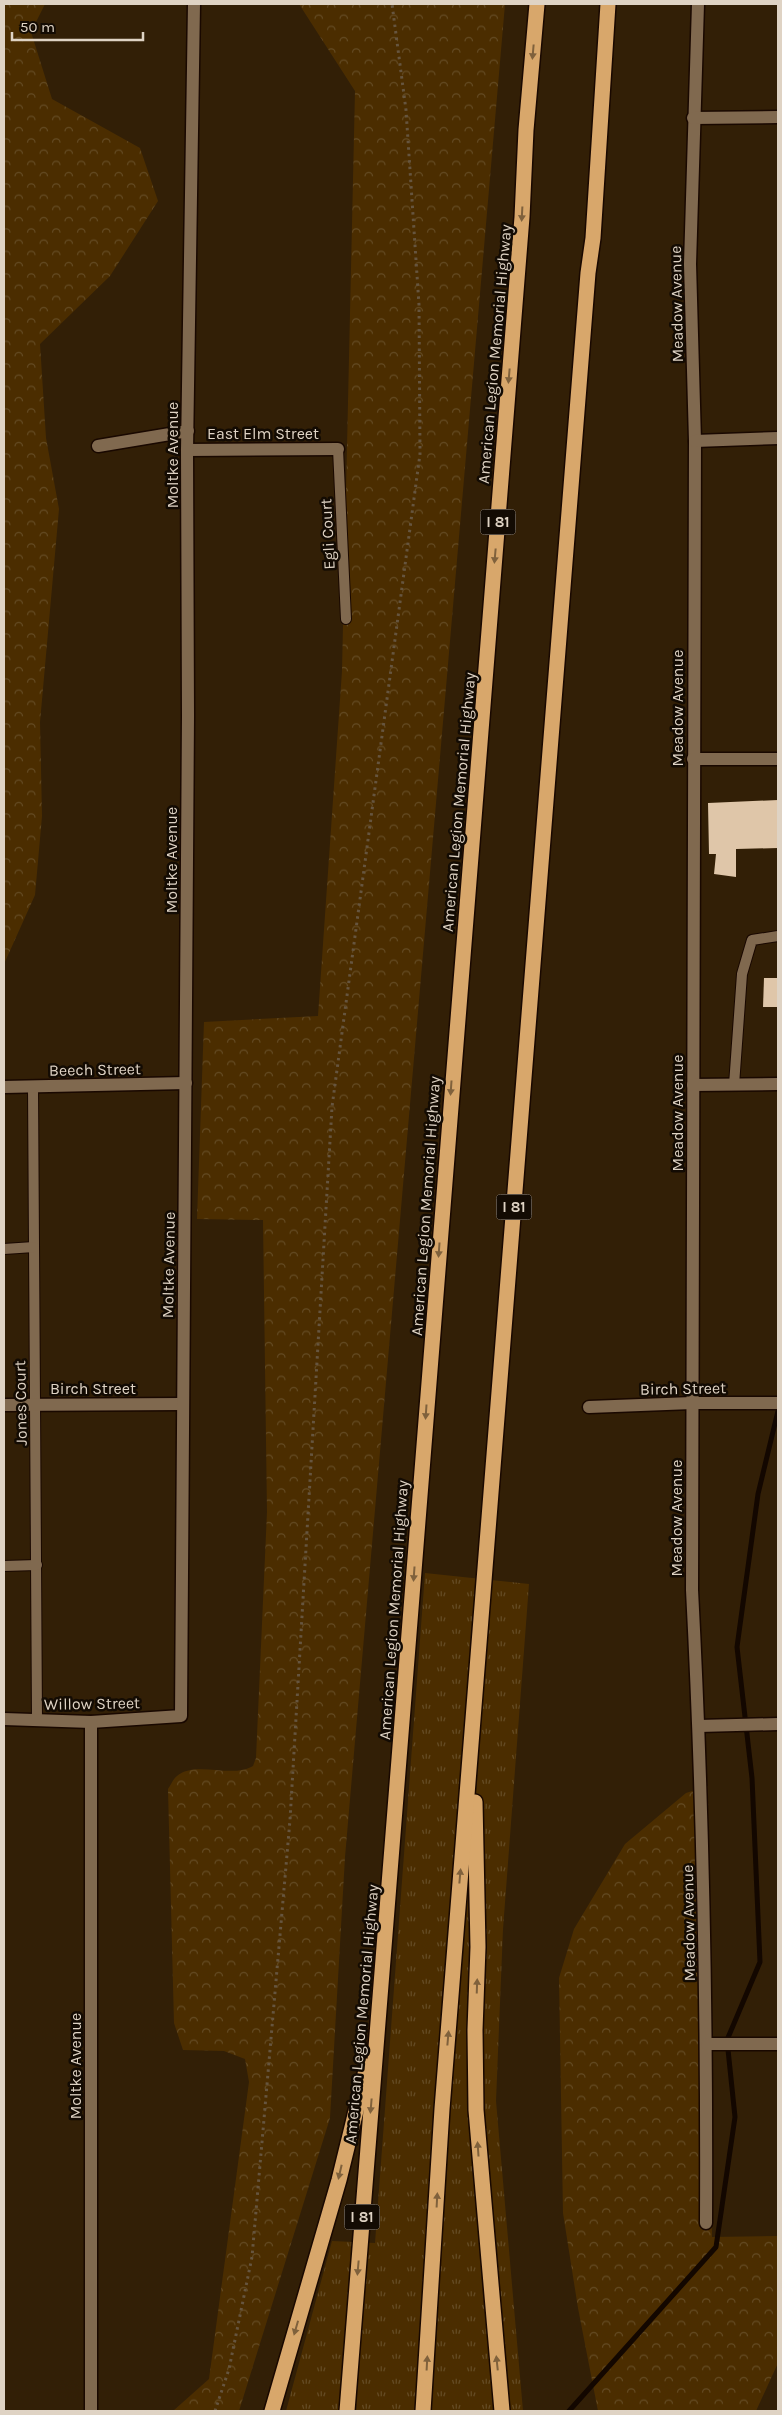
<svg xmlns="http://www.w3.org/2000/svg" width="782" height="2415" font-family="Karla,sans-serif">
	<defs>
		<pattern id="grass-tufts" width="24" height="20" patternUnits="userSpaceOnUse" patternTransform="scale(1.25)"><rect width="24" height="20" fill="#4b2d00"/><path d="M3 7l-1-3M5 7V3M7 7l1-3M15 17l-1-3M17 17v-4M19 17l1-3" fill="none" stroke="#644b24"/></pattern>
		<pattern id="forest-crowns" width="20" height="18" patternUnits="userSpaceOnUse" patternTransform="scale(1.25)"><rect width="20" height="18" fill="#4b2d00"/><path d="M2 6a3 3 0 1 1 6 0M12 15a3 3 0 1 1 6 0" fill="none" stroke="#644b24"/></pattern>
	</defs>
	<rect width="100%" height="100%" fill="#321f06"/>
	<polygon fill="url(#grass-tufts)" points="425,1573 529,1584 503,1929 496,2101 523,2411 286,2411 332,2241 375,2243"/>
	<g fill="url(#forest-crowns)">
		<polygon points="4,4 45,4 31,32 52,99 140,148 158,201 110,276 40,344 46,438 59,509 40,722 42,816 35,895 4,964"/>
		<path d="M299 4H505L345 1857 330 2118 239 2411H173L209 2379 249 2082 245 2059 224 2051 183 2050 174 2023 168 1789C171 1785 173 1779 177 1776 195 1760 232 1779 253 1766L256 1758 267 1512 263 1220 197 1219 204 1022 318 1016 342 671 355 91Z"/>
		<polygon points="708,1786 712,2237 778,2236 778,2363 756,2411 598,2411 578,2308 563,2213 559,1978 574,1929 625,1844 686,1793"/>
	</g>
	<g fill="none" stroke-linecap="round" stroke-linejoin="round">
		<polyline stroke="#130700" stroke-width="5" points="569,2411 716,2247 735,2117 727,2040 760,1962 752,1778 737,1647 758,1494 778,1411"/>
	</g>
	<g fill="#dfc6a9">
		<polygon points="778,800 778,848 736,849 736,877 714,874 716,854 709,854 708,803"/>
		<polygon points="764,978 778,978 778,1007 763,1007"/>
	</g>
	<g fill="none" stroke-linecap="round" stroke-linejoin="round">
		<g stroke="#190800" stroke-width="12">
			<g id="lane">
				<polyline points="338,449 346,619"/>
				<polyline points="734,1085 742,974 752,940 778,936"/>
				<polyline points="33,1087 37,1719"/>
				<polyline points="4,1249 34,1247"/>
				<polyline points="4,1566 37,1565"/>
			</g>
		</g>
		<g stroke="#190800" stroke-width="15">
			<g id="street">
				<path d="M698 4 690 264 695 441 692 1590C703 1801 707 2012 706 2223"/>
				<polyline points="693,118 778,117"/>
				<polyline points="695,441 778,438"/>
				<polyline points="98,446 188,431"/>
				<polyline points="187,450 338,449"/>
				<polyline points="693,759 778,759"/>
				<polyline points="693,1085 778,1084"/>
				<polyline points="4,1087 186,1083"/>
				<polyline points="4,1405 182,1404"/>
				<polyline points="589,1407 692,1403 778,1403"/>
				<polyline points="4,1719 91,1722 181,1716 188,716 187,450 194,4"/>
				<polyline points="699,1726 778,1724"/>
				<polyline points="707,2044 778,2044"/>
				<polyline points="91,2411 91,1722"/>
			</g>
		</g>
		<g stroke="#190800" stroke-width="18">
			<g id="highway">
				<polyline points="475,1802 478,1947 475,2030 476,2110 502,2411"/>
				<polyline points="272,2411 339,2180 367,2066"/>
				<polyline points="347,2411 522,217 526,130 537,4"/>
				<polyline points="423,2411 442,2109 588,273 593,238 608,4"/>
			</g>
		</g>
		<polyline stroke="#66553f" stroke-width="3" stroke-dasharray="2.5 4" stroke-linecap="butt" points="215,2411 229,2369 252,2257 290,1820 332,1107 420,454 419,305 406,110 392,4"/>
		<use href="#lane" stroke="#80694f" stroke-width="10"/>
		<use href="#street" stroke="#80694f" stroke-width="12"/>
		<use href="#highway" stroke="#d8a76b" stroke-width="15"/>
	</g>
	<defs><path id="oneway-solid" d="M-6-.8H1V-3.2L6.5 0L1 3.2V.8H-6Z" transform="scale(1.25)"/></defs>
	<g fill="#7f613c">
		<use href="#oneway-solid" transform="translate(533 52) rotate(95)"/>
		<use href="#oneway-solid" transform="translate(522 214) rotate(93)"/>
		<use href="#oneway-solid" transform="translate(509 376) rotate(95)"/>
		<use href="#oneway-solid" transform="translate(495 556) rotate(95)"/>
		<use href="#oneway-solid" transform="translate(451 1088) rotate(94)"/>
		<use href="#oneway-solid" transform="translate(439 1250) rotate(94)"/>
		<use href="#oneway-solid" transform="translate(426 1412) rotate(94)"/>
		<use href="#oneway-solid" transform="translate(414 1574) rotate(94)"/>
		<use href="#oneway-solid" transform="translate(460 1876) rotate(-85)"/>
		<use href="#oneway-solid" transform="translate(477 1986) rotate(-88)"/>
		<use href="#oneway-solid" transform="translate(448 2038) rotate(-85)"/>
		<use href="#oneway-solid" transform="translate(371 2106) rotate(95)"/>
		<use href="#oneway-solid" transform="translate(478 2149) rotate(-94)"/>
		<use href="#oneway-solid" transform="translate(340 2172) rotate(103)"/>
		<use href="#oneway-solid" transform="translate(437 2200) rotate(-87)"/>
		<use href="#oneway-solid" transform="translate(358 2268) rotate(95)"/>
		<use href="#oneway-solid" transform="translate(296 2328) rotate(106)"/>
		<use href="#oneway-solid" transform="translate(427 2363) rotate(-87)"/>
		<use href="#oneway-solid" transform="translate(497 2363) rotate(-96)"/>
	</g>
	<g text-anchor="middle" stroke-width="5" stroke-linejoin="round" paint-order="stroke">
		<g fill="#130b03" stroke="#a2978a" stroke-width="1">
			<rect x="480.5" y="509.5" width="35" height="25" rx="4"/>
			<rect x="496.5" y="1194.5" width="35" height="25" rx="4"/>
			<rect x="344.5" y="2204.5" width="35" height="25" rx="4"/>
		</g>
		<g font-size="15" font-weight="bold" fill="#dfd3c4">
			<text x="498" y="527">I 81</text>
			<text x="514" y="1212">I 81</text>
			<text x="362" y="2222">I 81</text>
		</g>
		<g font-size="16" fill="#dfd3c4" stroke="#130b03">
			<text transform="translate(676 304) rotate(-91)" y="6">Meadow Avenue</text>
			<text transform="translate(494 354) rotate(-85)" y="6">American Legion Memorial Highway</text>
			<text x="263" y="439">East Elm Street</text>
			<text transform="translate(172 455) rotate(-90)" y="6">Moltke Avenue</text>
			<text transform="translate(327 534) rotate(-93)" y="6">Egli Court</text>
			<text transform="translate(677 708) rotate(-90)" y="6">Meadow Avenue</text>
			<text transform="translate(458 802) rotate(-85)" y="6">American Legion Memorial Highway</text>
			<text transform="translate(171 860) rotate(-90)" y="6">Moltke Avenue</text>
			<text transform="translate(95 1069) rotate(-1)" y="6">Beech Street</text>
			<text transform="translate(677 1113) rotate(-90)" y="6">Meadow Avenue</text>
			<text transform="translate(425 1206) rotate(-86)" y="6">American Legion Memorial Highway</text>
			<text transform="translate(168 1265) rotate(-89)" y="6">Moltke Avenue</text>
			<text x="93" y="1394">Birch Street</text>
			<text transform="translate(683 1388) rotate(-1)" y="6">Birch Street</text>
			<text transform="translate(20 1403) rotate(-91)" y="6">Jones Court</text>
			<text transform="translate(676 1518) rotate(-90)" y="6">Meadow Avenue</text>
			<text transform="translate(393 1610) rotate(-86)" y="6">American Legion Memorial Highway</text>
			<text transform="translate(92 1703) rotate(-1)" y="6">Willow Street</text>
			<text transform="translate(688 1923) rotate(-91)" y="6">Meadow Avenue</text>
			<text transform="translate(361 2014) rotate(-85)" y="6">American Legion Memorial Highway</text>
			<text transform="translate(75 2066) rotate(-90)" y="6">Moltke Avenue</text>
		</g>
	</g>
	<rect width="782" height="2415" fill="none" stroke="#dfd3c4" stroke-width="10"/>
	<path d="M12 32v8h131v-8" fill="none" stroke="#dfd3c4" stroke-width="2.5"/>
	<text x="20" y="32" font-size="15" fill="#dfd3c4" stroke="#130b03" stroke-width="4" paint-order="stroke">50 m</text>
</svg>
